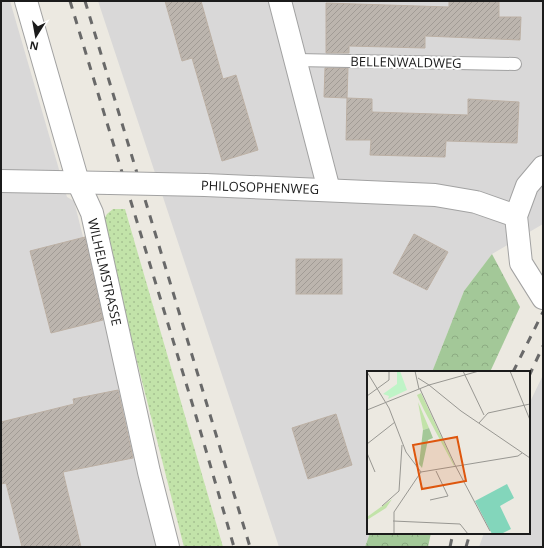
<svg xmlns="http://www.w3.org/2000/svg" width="544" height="548" font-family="'Open Sans',sans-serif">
	<defs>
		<pattern id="grass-dots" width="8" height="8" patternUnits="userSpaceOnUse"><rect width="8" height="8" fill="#c2e3a9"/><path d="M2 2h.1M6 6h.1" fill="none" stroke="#a6c291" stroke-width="1.8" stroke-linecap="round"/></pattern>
		<pattern id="forest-crowns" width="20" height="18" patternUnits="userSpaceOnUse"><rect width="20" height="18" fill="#a3c898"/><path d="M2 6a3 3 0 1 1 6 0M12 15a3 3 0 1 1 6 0" fill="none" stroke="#8cab82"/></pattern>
		<pattern id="building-hatch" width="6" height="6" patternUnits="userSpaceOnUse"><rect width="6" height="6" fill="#bcb5ae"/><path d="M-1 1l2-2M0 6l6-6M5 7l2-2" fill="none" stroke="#a19b95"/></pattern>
	</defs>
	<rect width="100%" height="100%" fill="#ece9e1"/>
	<g fill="#d9d8d8">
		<polygon points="1,1 10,1 67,197 74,201 161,547 1,547"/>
		<polygon points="98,1 543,1 543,224 492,254 464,291 432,372 368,372 368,533 370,533 365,547 279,547"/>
		<polygon points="543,375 543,547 479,547 484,533 529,533 529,404"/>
	</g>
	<polygon fill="url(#grass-dots)" points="113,209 125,209 223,547 184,547 102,223 107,214"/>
	<g fill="url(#forest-crowns)">
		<polygon points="492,254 520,307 490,372 432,372 464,291"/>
		<polygon points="370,533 431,533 428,547 365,547"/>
	</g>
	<g fill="url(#building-hatch)" stroke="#bcb0a4">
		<polygon points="165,1 201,1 223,79 236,75 258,150 222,161 192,58 182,61"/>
		<polygon points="449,1 499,1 499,17 521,17 520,40 425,36 425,48 349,46 349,53 326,53 326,3 449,7"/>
		<polygon points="325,68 348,68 347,98 324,97"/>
		<polygon points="347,98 372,99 372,112 468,115 468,99 519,102 517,143 446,141 445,157 370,155 371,140 346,140"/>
		<polygon points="414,234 448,252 427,290 393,273"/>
		<polygon points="85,237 103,320 51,333 30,251"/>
		<rect x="296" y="259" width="46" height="35"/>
		<polygon points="118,390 133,458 63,472 81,547 22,547 6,483 1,484 1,422 74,404 73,399"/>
		<polygon points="336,414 352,465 308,479 292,428"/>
	</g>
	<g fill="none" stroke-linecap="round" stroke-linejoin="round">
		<g stroke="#a2a2a2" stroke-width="14">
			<polyline id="service" points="296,60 515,64"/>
		</g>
		<g stroke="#a2a2a2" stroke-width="24">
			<g id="minor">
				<polyline points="26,1 78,182 92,213 149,472 168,547"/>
				<polyline points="280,1 329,190"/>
				<polyline points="543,167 527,186 516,216 521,263 543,298"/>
				<polyline points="1,181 110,183"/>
				<polyline points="205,185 435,195 476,202 516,216"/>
			</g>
		</g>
		<use href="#service" stroke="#fff" stroke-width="12"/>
		<use href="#minor" stroke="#fff" stroke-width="22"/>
		<g stroke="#696969" stroke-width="3" stroke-dasharray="8 8" stroke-linecap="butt">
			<polyline points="70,1 196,416 234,547"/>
			<polyline points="85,1 250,547"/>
			<polyline points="513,372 543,312"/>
			<polyline points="529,376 543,346"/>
			<polyline points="450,547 453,533"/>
			<polyline points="466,547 470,533"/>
		</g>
		<g stroke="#a2a2a2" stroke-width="24" stroke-linecap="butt">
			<polyline id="minor-bridge" points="110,183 205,185"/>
		</g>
		<use href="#minor-bridge" stroke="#fff" stroke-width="22"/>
	</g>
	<g text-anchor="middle" stroke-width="4" stroke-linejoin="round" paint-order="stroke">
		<g font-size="13" fill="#1b1b1b" stroke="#fff">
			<text transform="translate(406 62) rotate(1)" y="5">BELLENWALDWEG</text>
			<text transform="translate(260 187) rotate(2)" y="5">PHILOSOPHENWEG</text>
			<text transform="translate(105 272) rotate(77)" y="5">WILHELMSTRASSE</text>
		</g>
	</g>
	<g transform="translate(367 371)">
		<rect width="163" height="163" fill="#ece9e1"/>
		<path d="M54 22 87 93V95L57 39 50 24ZM51 31 62 57 56 59Z" fill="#c2e3a9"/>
		<path d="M62 57 66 67 61 69 55 97 52 93 56 59Z" fill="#a3c898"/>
		<path d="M30 0H33L40 19 21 28 22 25 16 23 30 13Z" fill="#bff4c7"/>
		<path d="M25 128 19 137 0 149V146Z" fill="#c2e3a9"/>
		<path d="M140 113 147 127 133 135 144 158 134 163H125L108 130Z" fill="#83d6bb"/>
		<path fill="none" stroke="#989792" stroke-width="1" d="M48 0 52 18M96 0 117 44M143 0 163 49M0 1 22 37 39 81 54 101 27 141V163M51 7 62 14 112 0M53 18 88 94 123 160M0 25 22 9V0M0 39 62 14 94 40 163 87M112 52 121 42 163 33M0 73 28 51M0 82 8 101M54 101 151 85 155 82M63 129 81 125 69 100M15 135 32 120 35 74M26 150 93 153 101 163"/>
		<path fill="#de560d" fill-opacity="0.15" stroke="#de560d" stroke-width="2" d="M90 66 99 110 55 118 46 74Z"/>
		<rect width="163" height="163" fill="none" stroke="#1b1b1b" stroke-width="2"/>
	</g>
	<rect width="544" height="548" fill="none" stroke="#1b1b1b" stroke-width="4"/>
	<g transform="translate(36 36) rotate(191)" stroke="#ffffff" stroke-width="3" paint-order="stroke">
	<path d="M0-3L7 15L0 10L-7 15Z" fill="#1b1b1b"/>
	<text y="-6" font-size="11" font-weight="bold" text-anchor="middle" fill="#1b1b1b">N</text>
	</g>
</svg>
